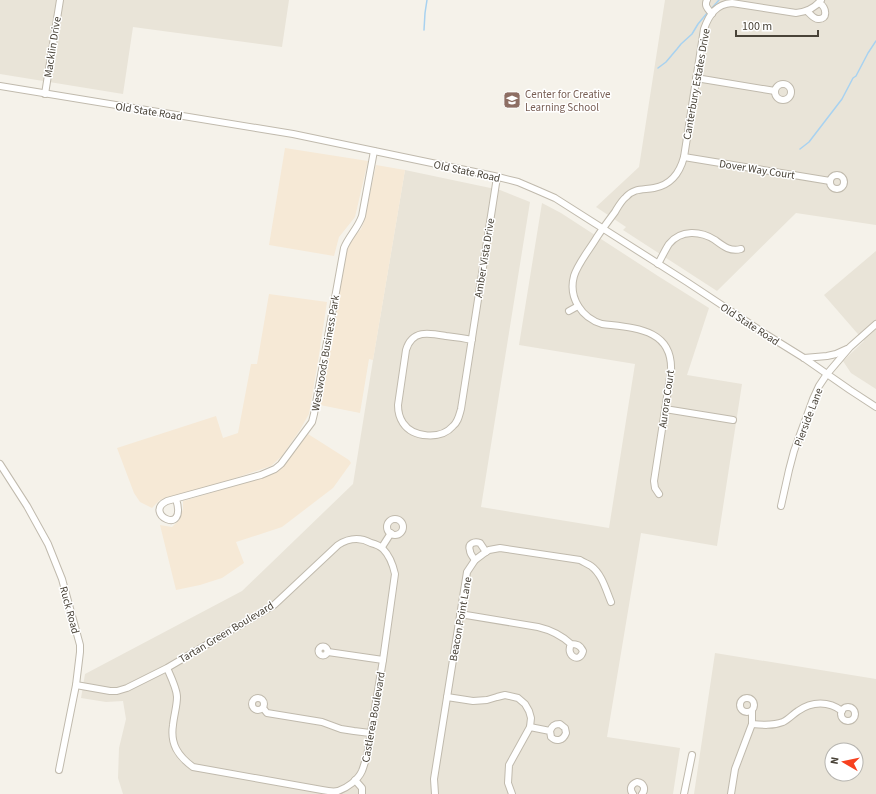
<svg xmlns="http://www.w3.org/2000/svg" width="876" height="794" font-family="'Source Sans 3',sans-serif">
	<rect width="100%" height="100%" fill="#f5f2ea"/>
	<g fill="#e9e4d8" fill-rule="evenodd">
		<polygon points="0,0 289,0 282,47 133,27 123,94 0,74"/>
		<polygon points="665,0 876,0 876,225 796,213 717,291 623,230 626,227 596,207 639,167"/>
		<polygon points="405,170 500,190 530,202 481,507 609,528 635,364 519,345 542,203 561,213 658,276 709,308 687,375 742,384 717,546 641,533 607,737 680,748 673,794 123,794 118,778 119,748 126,719 123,701 106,702 81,698 85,674 242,591 353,484 373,360"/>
		<polygon points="876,251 876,389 851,373 843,361 864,341 824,295"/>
		<path d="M715 653 876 679V794H694ZM832 750H856V774H832Z"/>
	</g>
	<g fill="#f6e9d6">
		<polygon points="285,148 368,161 355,217 339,237 334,256 269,245"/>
		<polygon points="376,165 405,170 373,360 369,359 360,413 320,405 331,333 345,252 350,241 361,229 364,222"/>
		<polygon points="269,294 327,302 319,355 309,414 300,430 282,456 271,466 227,481 160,500 152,508 140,502 134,493 117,448 216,416 223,438 238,433 251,364 257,364"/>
		<polygon points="308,434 349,460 351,463 333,488 282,527 236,542 244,563 222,578 200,585 176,590 160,525 172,527 179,520 183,509 183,501 261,478 275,473 284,465"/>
	</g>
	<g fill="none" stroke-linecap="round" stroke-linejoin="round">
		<g stroke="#a8d2f0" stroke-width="1.5">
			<polyline points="711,9 719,0"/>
			<polyline points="424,30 425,13 427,0"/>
			<polyline points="658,68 666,62 677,49 681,44 692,34 698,24 708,12"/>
			<polyline points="800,149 809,142 842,99 853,78 856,76 868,53 876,41"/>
		</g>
		<g stroke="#c0baad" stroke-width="8">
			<g id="minor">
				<path d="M707 0C704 6 708 9 712 14"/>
				<path d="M807 11C810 14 814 19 818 19 828 20 827 7 819 3"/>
				<polyline points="696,78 775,91"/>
				<circle cx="783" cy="92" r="8"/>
				<polyline points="0,86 293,134 494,176 518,182 539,191 555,198 687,282 767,335 804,358 850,390 876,407"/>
				<polyline points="45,94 60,0"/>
				<polyline points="684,157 830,181"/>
				<circle cx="837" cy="182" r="7"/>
				<path d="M658 264C662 257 665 250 669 244 681 229 701 231 715 240 723 246 730 252 741 249"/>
				<polyline points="569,311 578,306"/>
				<path d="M472 340C463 338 455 337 446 336 430 333 412 329 406 350L398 405C398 411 399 417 403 423 413 438 441 440 453 426 458 422 459 416 461 409L497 177"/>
				<polyline points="804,358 827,356 836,354 847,349"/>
				<polyline points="665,409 733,420"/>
				<polyline points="0,464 27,506 48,544 62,579 80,645 80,652 76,685 59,770"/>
				<path d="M659 494 655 488 654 481 671 371C673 328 633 328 602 324 582 318 568 298 574 276 578 263 590 249 597 237 603 228 609 220 615 212 618 207 621 201 626 197 634 188 643 190 654 188 671 185 680 172 684 157L704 29C709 15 716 4 732 3L796 13C806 12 815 8 821 0"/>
				<path d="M176 499C188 538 142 513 167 501L261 475 275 469 281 464 312 422 314 414 344 248C349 236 358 228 362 216L374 151"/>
				<polyline points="781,506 789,470 794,451 813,399 819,386 827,374 850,347 876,324"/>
				<circle cx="395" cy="527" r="8"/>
				<polyline points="382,547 391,533"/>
				<path d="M475 560C473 557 470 554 470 551 467 543 475 541 480 543L486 552"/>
				<path d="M460 614 538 627C551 630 561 635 571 644 565 656 580 664 583 651 580 645 577 644 571 644"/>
				<circle cx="323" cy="651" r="4.5"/>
				<polyline points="328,652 383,660"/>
				<path d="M76 685 110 691H117L127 688 167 668 274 605 338 545C349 538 360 537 371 543 375 544 380 546 383 549 390 556 393 565 395 574L383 660 367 756C365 761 364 766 362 771 358 780 347 788 338 791 333 792 327 791 322 790L193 767C178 756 170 744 173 725 174 715 177 706 177 697 177 689 170 675 167 668"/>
				<polyline points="447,697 473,701 487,700 497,697 505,695 518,698 525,704 529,711 531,718 530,727 509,765 508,783 512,794"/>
				<circle cx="747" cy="705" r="7"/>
				<circle cx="258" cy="704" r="6"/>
				<circle cx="848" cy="714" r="7"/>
				<polyline points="263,708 267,713 322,722 341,729 354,731 370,733"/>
				<path d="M752 724C762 725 773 726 783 722 789 719 793 714 798 711 812 701 829 701 842 711"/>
				<path d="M530 727 550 731 551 737C556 742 563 741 566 733L565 728 560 724C554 724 552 726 550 731"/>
				<polyline points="355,780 362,788 362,794"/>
				<path d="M435 794 434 779 467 572 475 560 483 554 489 550 500 548 580 560C583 562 588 564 591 566 602 574 606 590 611 602"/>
				<path d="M633 794C629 789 631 784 637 782 644 783 646 789 642 794"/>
				<polyline points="684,794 692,755"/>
				<polyline points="731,794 735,769 752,724 752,711"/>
			</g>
		</g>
		<use href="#minor" stroke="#fff" stroke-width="6"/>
	</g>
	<defs>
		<g id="school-square" transform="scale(0.9)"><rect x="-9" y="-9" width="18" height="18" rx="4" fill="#8d6e63" stroke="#fff"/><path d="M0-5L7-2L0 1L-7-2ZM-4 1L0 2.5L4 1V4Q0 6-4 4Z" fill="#fff"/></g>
	</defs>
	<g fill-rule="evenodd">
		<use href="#school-square" x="512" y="100"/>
	</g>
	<g text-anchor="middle" stroke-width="3" stroke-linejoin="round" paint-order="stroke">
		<g font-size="11" fill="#494338" stroke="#fff">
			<text transform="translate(52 47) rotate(-81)" y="4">Macklin Drive</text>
			<text transform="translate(696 84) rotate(-80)" y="4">Canterbury Estates Drive</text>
			<text transform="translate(149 111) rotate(9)" y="4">Old State Road</text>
			<text transform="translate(757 169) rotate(9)" y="4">Dover Way Court</text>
			<text transform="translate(467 171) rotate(12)" y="4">Old State Road</text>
			<text transform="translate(484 258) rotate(-81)" y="4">Amber Vista Drive</text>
			<text transform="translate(750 324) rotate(33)" y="4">Old State Road</text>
			<text transform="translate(325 353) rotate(-80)" y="4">Westwoods Business Park</text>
			<text transform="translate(666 399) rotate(-82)" y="4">Aurora Court</text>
			<text transform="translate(808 417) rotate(-69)" y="4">Pierside Lane</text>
			<text transform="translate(70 610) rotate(75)" y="4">Ruck Road</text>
			<text transform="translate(460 619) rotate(-80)" y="4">Beacon Point Lane</text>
			<text transform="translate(226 632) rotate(-31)" y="4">Tartan Green Boulevard</text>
			<text transform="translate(373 717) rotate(-80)" y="4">Castlerea Boulevard</text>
		</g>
		<g font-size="11" fill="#785e54" stroke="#fff" text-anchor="start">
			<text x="525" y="98">Center for Creative<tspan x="525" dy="13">Learning School</tspan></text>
		</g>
	</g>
	<g transform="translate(844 762) rotate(279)"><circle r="19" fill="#ffffff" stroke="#b6b4af"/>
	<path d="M0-3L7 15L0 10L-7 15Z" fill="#f7411f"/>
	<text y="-6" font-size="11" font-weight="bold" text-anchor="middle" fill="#494338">N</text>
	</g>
	<path d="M736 30v6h82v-6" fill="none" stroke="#494338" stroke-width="2"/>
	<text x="742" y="30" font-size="12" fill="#494338" stroke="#ffffff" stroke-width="3" paint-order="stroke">100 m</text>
</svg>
